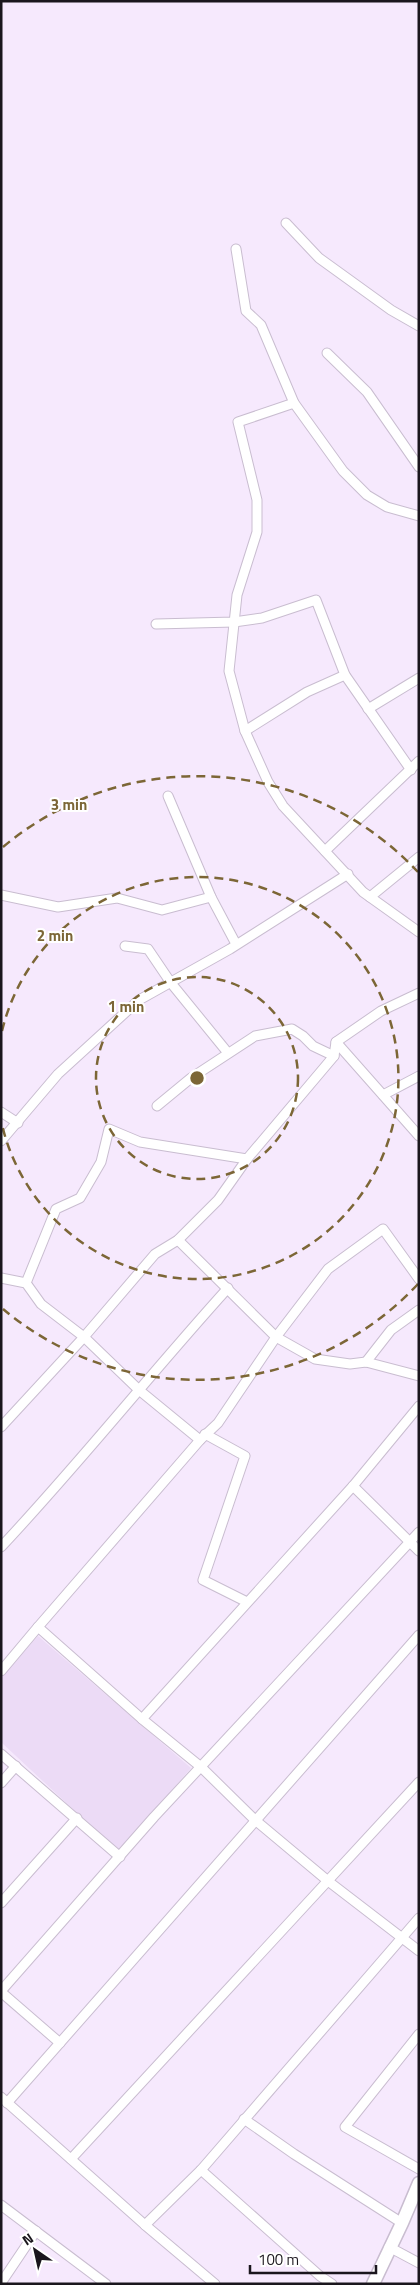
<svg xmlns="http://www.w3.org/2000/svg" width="420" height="2285" font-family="'Titillium Web',sans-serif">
	<rect width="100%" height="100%" fill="#f6e9fd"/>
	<polygon fill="#ecdbf6" points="38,1636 191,1768 119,1852 1,1742 1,1678"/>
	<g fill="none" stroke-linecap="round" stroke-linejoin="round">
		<g stroke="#c9bdd0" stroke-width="11">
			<g id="street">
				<polyline points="286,223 319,258 391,310 419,326"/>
				<polyline points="236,249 246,311 261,325 294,403 343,471 367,495 387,507 419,516"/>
				<polyline points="327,353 367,392 419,467"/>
				<polyline points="294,403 238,422 257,500 257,532 237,595 229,671 245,731 268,782 283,806 363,892 419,932"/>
				<polyline points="156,624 234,622 262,618 316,600 345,675 411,770"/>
				<polyline points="368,709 419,678"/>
				<polyline points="245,731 307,692 345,675"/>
				<polyline points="168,796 211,897 236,944"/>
				<polyline points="325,851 419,761"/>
				<polyline points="1,895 58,907 117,898 162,910 211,897"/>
				<polyline points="370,897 419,857"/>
				<polyline points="125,946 148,949 171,983 228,1053"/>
				<polyline points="336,1042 419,1136"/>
				<polyline points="383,1095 419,1076"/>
				<polyline points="157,1106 191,1078 255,1036 292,1029 303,1036 313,1046 334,1056"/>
				<polyline points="1,1112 18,1123"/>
				<polyline points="1,1141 58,1074 139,1000 230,949 348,874"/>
				<polyline points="178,1240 276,1337 315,1359 350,1364 366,1362 419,1376"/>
				<polyline points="1,1278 26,1283 41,1304 84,1337 139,1390 200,1440"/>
				<polyline points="26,1283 56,1209 80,1198 101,1162 109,1129 140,1142 247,1159"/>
				<polyline points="366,1362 391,1330 419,1310"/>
				<polyline points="1,1427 84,1337 155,1254 178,1240 218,1200 247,1159 334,1056 336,1042 381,1011 419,993"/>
				<polyline points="205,1434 245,1456 203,1580 247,1602"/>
				<polyline points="353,1486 419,1551"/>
				<path d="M1 1547C80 1463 151 1373 228 1288"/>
				<polyline points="38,1627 200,1440 218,1423 276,1337 328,1269 383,1229 419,1279"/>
				<polyline points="1,1671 38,1627 142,1719 201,1767 255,1820 328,1881 419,1951"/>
				<polyline points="142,1719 353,1486 419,1406"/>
				<polyline points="1,1754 120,1857"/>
				<polyline points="1,1783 16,1766"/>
				<polyline points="1,1903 77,1818"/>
				<polyline points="1,1991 154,1817 419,1532"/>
				<polyline points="1,1992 60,2043"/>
				<polyline points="419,2034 345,2127 419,2169"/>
				<polyline points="1,2097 145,2225 215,2284"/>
				<polyline points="7,2103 419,1635"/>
				<polyline points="244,2119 294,2154 402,2223"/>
				<polyline points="71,2159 419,1782"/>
				<polyline points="201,2170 320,2276 332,2284"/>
				<polyline points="1,2205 106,2284"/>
				<polyline points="145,2225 201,2170 419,1918"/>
				<polyline points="389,2247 419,2263"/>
				<polyline points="1,2283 36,2231"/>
			</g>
		</g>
		<g stroke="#c9bdd0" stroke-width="15">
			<polyline id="secondary" points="373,2284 402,2223 419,2183"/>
		</g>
		<use href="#street" stroke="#fff" stroke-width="9"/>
		<use href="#secondary" stroke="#fff" stroke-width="12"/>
	</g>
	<g fill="none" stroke="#7c6636" stroke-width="2.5" stroke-dasharray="9 6">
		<circle cx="197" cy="1078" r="101"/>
		<path d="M2 1031A201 201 0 1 1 2 1125"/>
		<path d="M418 1284A302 302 0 0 1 3 1309M3 847A302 302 0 0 1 418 872"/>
	</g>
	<circle cx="197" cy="1078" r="8" fill="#7c6636" stroke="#fff" stroke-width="2.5"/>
	<g font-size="15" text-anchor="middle" font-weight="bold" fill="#7c6636" stroke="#fff" stroke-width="4" stroke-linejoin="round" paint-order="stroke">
		<text x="69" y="810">3 min</text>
		<text x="55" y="941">2 min</text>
		<text x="126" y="1012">1 min</text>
	</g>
	<rect width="420" height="2285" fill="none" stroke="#1a161d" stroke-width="5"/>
	<g transform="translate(35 2250) rotate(326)" stroke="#ffffff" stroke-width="4" paint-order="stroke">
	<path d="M0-4L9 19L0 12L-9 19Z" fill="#1a161d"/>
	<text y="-8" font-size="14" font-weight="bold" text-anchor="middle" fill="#1a161d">N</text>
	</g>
	<path d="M250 2265v8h126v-8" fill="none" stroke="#1a161d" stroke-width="2.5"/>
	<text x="258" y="2265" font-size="15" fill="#1a161d" stroke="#ffffff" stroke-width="4" paint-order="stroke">100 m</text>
</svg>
